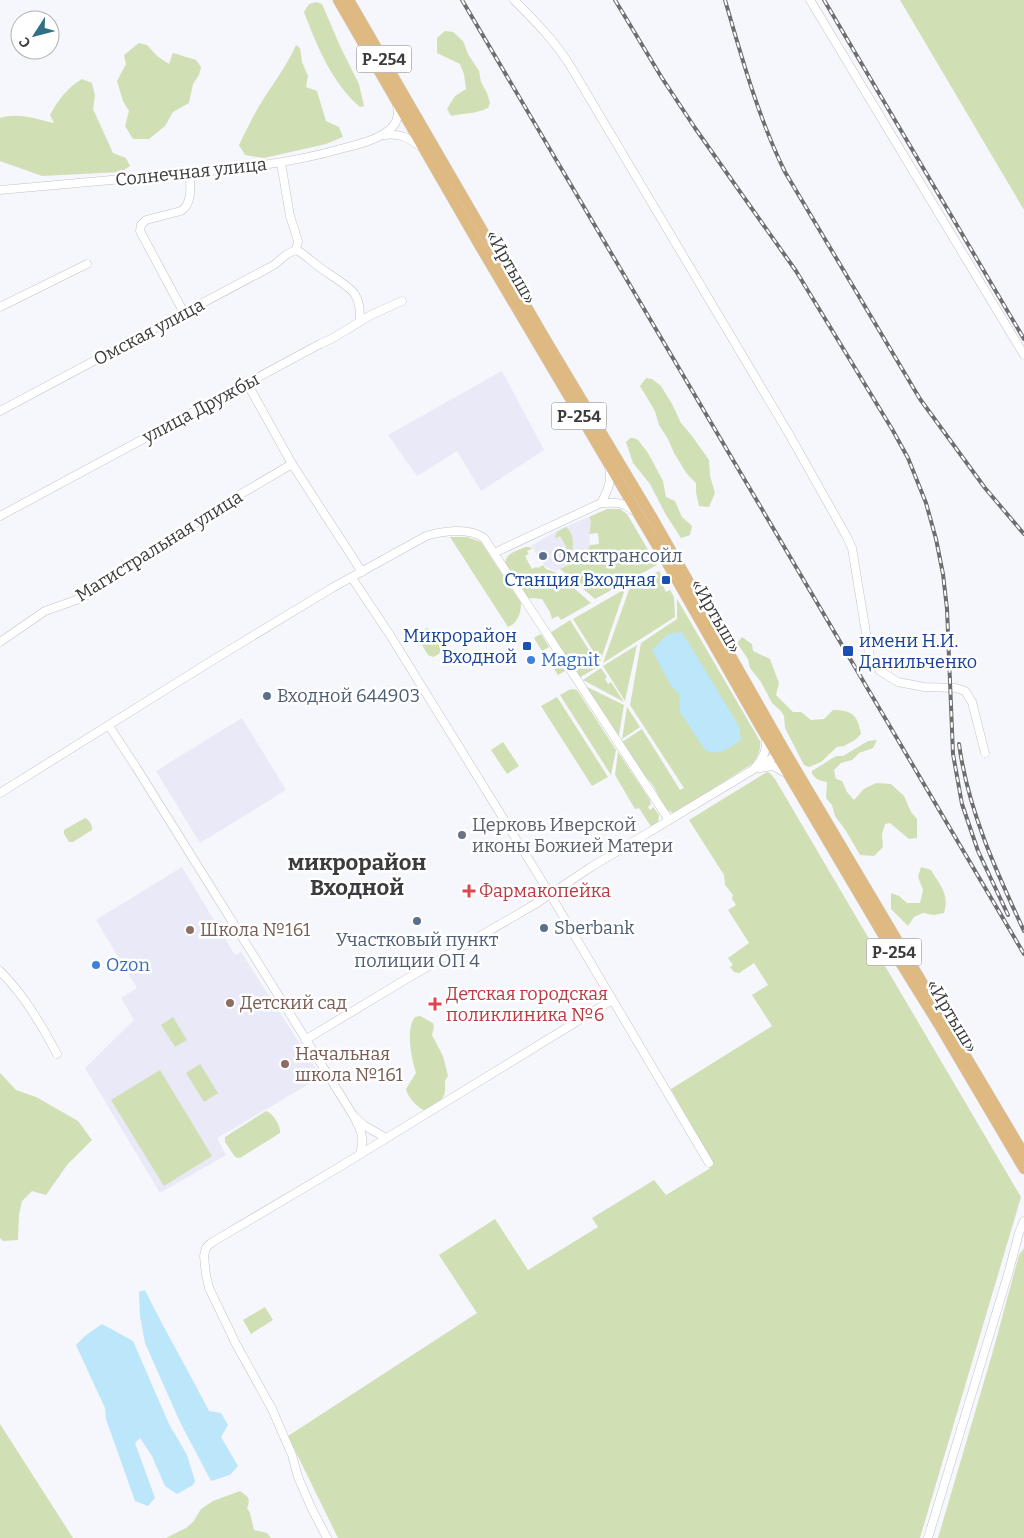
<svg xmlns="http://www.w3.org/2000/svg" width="1024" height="1538" font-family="Bitter,serif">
	<rect width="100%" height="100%" fill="#f6f6fd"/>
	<g fill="#e9e9f7">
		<polygon points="502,371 544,450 481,491 457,451 417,476 388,435"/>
		<polygon points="589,517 591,521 589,532 590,547 587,552 567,565 556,571 546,567 531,546 560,529"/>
		<polygon points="242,718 286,790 200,843 156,771"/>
		<polygon points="182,867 235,955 241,952 321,1077 217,1138 226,1155 160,1193 85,1068 134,1020 121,998 137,988 96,920"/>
	</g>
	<g fill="#d1dfb5">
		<polygon points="900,0 1024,0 1024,210"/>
		<path d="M316 2 322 4 340 46 359 84 364 106 360 107C332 83 317 46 304 12L309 4Z"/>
		<path d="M445 31 453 32 463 41 468 54 479 71 481 82 487 93 490 103 488 108C476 114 464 113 451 116L447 109 455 96 466 89 464 74 460 64 437 53V38Z"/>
		<polygon points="139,43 147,45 157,56 169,64 173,53 196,60 201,67 199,75 193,84 189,103 173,112 165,126 149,139 133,139 125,126 129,111 123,101 117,81 126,64 124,55"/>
		<path d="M296 45 300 48 302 62 308 76 306 87 317 91 326 121 339 127 343 137 326 144 264 158 245 155 239 145C246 131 253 116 261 103 273 83 287 66 296 45Z"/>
		<path d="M82 79 92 83 95 96 93 109 113 153 126 158 130 166 121 172 42 176 0 161V118C18 112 36 119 54 123L50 115C58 100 67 88 82 79Z"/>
		<polygon points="646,378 652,379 661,386 672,404 681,423 692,436 709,460 710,476 715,493 709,507 699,506 696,492 696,483 687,474 674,453 668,439 659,425 655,411 640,386"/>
		<polygon points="630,438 634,438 638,440 648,453 663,481 666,497 675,501 682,517 692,526 690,535 681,538 666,515 650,484 633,463 626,442"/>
		<path d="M607 509H620L627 514 657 565 595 599 560 569C570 564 587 557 590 545L599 544 598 533 589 534 591 521 589 517Z"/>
		<path d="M566 527C573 532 574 543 572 551L566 553 564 550 567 548 560 536 555 538 557 532Z"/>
		<path d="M450 537H467L481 542 521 603C521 613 518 623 508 627Z"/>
		<path d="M525 547H530L532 549 527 551 529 554 525 556 532 569 536 567 538 568 543 565 546 569 555 572 591 603 561 620 558 616 552 619 550 612 542 599 532 598 527 599 505 564C505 553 517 551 525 547Z"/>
		<polygon points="659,571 663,578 660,580 666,592 670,590 674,597 675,617 603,663 630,587"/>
		<polygon points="625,589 600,662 573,619"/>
		<path d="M677 599 760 741C761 751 758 756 752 764L674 813C658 808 661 798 654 787 650 780 645 777 641 772 633 764 628 752 622 742L642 729 680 790 684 788 630 705 641 643 677 619Z"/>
		<polygon points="570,620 599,666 579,678 550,633"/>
		<polygon points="427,628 430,630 441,649 439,654 433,657 428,655 417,637 419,632"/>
		<polygon points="541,634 549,647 542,651 534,638"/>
		<path d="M742 637 752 644 753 651 770 659 779 683 776 695 793 712H801L811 720 824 719 833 710C853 710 858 716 861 734L855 740 844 746 837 747 821 762 809 767 804 765 785 728 784 716 781 711 772 703 761 682 750 668 748 659 737 643Z"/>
		<polygon points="637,645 625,701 603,666"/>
		<polygon points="554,653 565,671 558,675 547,658"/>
		<polygon points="601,668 607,677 605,679 608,684 611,682 624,702 583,680"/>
		<polygon points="581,684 624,705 618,740"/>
		<polygon points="573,689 577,690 616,750 611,775 560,695 569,690"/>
		<polygon points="557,697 608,777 592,786 541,706"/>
		<polygon points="627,707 640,727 622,739"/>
		<path d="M877 740 873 748 859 753 852 760 841 763 834 770 836 779 842 781 847 792 854 800 864 789 876 783 891 784 904 796 911 812 917 819V838L909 839 890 823 885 824 882 834 883 847 874 856 860 855 846 831 835 816 832 805 826 798 827 782C820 781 817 780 812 774V771L836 756H843L868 741Z"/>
		<polygon points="503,742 519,766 507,774 491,750"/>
		<polygon points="618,752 650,800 651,804 648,807 650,810 653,807 659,815 658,823 652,828 639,808 635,809 615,775"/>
		<polygon points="767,772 770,773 775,779 1021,1197 920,1538 338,1538 288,1436 477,1313 439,1255 495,1219 528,1270 598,1227 592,1218 654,1180 666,1195 709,1169 711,1165 707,1155 671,1089 772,1026 752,995 768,985 754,963 739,973 734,972 730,967 733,965 728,958 749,943 728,910 736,905 732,899 733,895 725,885 724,875 689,820"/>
		<path d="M85 818C89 819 93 826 92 830L73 842H69L64 834V830Z"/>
		<path d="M921 867 931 870C940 885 950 895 944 913L934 915 923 913 914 917 908 926 891 909V893L899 896 907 903H920L923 890 918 877Z"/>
		<path d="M420 1016 433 1023 434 1027 432 1035 443 1056 448 1076C443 1082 446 1084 445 1091 444 1099 437 1105 430 1109 426 1111 424 1111 420 1108 413 1102 408 1097 406 1089L416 1073C412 1060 405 1029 415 1017Z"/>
		<polygon points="173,1017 187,1040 175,1047 161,1025"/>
		<polygon points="200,1064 218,1093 204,1102 186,1073"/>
		<polygon points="160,1070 212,1156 164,1186 111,1100"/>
		<polygon points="0,1073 16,1090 36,1097 78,1121 92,1140 67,1165 46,1195 32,1191 22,1201 19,1215 18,1240 3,1241 0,1238"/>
		<path d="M266 1111C273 1113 281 1126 280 1133L240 1158 235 1157 225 1142V1137Z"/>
		<polygon points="1024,1248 1024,1538 938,1538 993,1351 1019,1255"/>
		<polygon points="265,1307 273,1320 251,1334 243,1320"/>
		<polygon points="0,1424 73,1538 0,1538"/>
		<path d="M240 1491C248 1497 251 1498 247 1508L250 1513 254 1530 267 1533 271 1538H166L186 1528 193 1522 201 1509 213 1501Z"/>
	</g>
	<g fill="#bce6f9">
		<path d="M682 632 739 726 741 740C730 748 719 757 705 750L680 712 679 694 671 686 652 650 668 634Z"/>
		<path d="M145 1290C165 1331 188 1370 209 1411L221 1413 228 1425 221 1437 238 1466 230 1475 211 1481 180 1422 145 1343 140 1316 139 1292Z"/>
		<polygon points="102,1324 133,1341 169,1424 187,1455 195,1481 193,1485 177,1494 165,1486 152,1456 140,1438 135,1443 155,1498 148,1506 135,1501 106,1419 105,1408 76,1345 85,1336"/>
	</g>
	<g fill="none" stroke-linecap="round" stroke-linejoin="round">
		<g stroke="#c2c2c9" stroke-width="9">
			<g id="minor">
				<path d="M514 0C535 21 555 41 571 67L789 434 847 537 852 548 870 657 880 671 898 682 924 687 956 688 965 691 972 702 985 753"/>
				<polyline points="810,0 1024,355"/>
				<path d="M384 135C400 133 409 138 421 147"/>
				<polyline points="281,163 290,216 298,241 296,250"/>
				<path d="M0 190C56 185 111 180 167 175 226 170 286 165 344 148 359 144 377 140 389 130 397 124 399 115 397 106"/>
				<path d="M296 250 300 252C310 259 318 267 328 273 350 289 361 290 360 321"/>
				<polyline points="0,307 87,264"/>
				<path d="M184 313 140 231 141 225 146 220 181 211C193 203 190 186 190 173"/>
				<polyline points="247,383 292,464 362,572"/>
				<polyline points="0,411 274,265 287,254 296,250"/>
				<path d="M601 503C608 490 612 482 609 467"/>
				<polyline points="0,516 320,344 333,338 371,315 402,301"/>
				<path d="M494 553 601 503C615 503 622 501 634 511"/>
				<polyline points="352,578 390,635 550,894 709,1163"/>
				<polyline points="0,642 45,611 79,599 91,593 229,501 292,464"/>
				<path d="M109 726 136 767 353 1115C361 1130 365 1137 360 1154"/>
				<path d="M756 766C763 759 767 749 766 738"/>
				<polyline points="760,768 773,766 786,773"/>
				<path d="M0 793 213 660 332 588 426 536C443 531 469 527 484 538L669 820"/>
				<path d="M0 971C24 995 41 1024 57 1054"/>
				<polyline points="305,1040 403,981 537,903 591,867 781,753"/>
				<polyline points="356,1118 365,1126 386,1138"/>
				<polyline points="327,1538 311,1507 298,1477 292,1455 272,1409 236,1344 209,1288 206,1275 204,1256 206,1248 211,1243 341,1166 612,1000"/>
				<polyline points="928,1538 1009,1271 1019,1233 1024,1221"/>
			</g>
		</g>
		<g stroke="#d4d4d5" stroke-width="11">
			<g id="major">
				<polyline points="338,0 478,243 663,556 761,728 880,930 939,1025 1024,1169"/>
				<polyline points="349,0 546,340 652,517 785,751 1024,1154"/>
			</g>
		</g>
		<use href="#minor" stroke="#fff" stroke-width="8"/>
		<use href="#major" stroke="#deb981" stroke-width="10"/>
		<g stroke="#6e6e71" stroke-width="4">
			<g id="rail">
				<polyline points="462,0 1024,954"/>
				<polyline points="615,0 662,78 695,128 796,271 892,429 908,458 926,503 936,539 943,574 947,609 953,754 962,804 978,851 1008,915"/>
				<path d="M725 0C742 58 758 117 785 172L920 399 985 488 1024 534"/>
				<polyline points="824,0 1024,339"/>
				<path d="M959 744C968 810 996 871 1024 931"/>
			</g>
		</g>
		<use href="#rail" stroke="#fff" stroke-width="2" stroke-dasharray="5.5" stroke-linecap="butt"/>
	</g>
	<g fill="#5c6f8a" stroke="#fff" stroke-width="2">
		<circle cx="543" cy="556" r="5"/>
		<circle cx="267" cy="696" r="5"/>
		<circle cx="417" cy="921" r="5"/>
		<circle cx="544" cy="928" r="5"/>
	</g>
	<g fill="#1a4fb4" stroke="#fff" stroke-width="2">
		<rect x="661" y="575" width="10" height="10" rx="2.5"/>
		<rect x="522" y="641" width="10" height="10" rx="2.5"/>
		<rect x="842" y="645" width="12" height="12" rx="2.5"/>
	</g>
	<g fill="#3f7fe0" stroke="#fff" stroke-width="2">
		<circle cx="531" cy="660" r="5"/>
		<circle cx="96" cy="965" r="5"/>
	</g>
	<circle fill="#6b7280" stroke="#fff" stroke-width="2" cx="462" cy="835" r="5"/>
	<g fill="#e0444e" stroke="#fff" stroke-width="2">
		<path d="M466.5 883.5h5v5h5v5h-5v5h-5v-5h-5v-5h5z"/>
		<path d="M432.5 996.5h5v5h5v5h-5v5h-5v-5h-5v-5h5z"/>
	</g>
	<g fill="#8d6e63" stroke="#fff" stroke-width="2">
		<circle cx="190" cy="930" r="5"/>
		<circle cx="230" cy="1003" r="5"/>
		<circle cx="285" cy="1064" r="5"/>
	</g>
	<g text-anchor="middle" stroke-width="5" stroke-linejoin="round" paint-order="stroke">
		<g fill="#fff" stroke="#767678" stroke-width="1">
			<rect x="356.5" y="45.5" width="55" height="27" rx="4"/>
			<rect x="551.5" y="402.5" width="55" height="27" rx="4"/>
			<rect x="866.5" y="938.5" width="55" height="27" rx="4"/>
		</g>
		<g font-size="16" font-weight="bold" fill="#3c3c3e">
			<text x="384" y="65">Р-254</text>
			<text x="579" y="422">Р-254</text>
			<text x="894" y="958">Р-254</text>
		</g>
		<g font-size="18" fill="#3c3c3e" stroke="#fff">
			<text transform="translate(191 172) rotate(-6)" y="6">Солнечная улица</text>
			<text transform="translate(511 267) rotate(60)" y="6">«Иртыш»</text>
			<text transform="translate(149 332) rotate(-28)" y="6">Омская улица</text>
			<text transform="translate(201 408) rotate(-28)" y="6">улица Дружбы</text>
			<text transform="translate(159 546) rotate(-32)" y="6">Магистральная улица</text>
			<text transform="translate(716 616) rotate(60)" y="6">«Иртыш»</text>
			<text transform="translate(952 1016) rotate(59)" y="6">«Иртыш»</text>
		</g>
		<g font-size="18" fill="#4e5e75" stroke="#fff" text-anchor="start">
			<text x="553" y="562">Омсктрансойл</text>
			<text x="277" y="702">Входной 644903</text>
			<text x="554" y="934">Sberbank</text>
			<text x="417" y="946" text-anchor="middle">Участковый пункт<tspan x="417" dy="21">полиции ОП 4</tspan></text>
		</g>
		<g font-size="18" fill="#164399" stroke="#fff" text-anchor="end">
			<text x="656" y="586">Станция Входная</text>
			<text x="517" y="642">Микрорайон<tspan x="517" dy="21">Входной</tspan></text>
			<text x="859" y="647" text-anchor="start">имени Н.И.<tspan x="859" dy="21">Данильченко</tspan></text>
		</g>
		<g font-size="18" fill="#366cbe" stroke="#fff" text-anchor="start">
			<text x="541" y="666">Magnit</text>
			<text x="106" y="971">Ozon</text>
		</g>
		<g font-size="18" fill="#5b616d" stroke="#fff" text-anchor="start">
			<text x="472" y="831">Церковь Иверской<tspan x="472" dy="21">иконы Божией Матери</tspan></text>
		</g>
		<g font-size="18" fill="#be3a42" stroke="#fff" text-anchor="start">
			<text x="479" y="897">Фармакопейка</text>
			<text x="446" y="1000">Детская городская<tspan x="446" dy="21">поликлиника №6</tspan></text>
		</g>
		<g font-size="18" fill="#785e54" stroke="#fff" text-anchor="start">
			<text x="200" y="936">Школа №161</text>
			<text x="240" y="1009">Детский сад</text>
			<text x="295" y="1060">Начальная<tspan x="295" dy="21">школа №161</tspan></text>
		</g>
		<g font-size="22" font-weight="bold" fill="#3c3c3e" stroke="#fff">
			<text x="357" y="870">микрорайон<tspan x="357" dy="25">Входной</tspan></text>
		</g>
	</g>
	<g transform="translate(35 35) rotate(234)"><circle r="24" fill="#ffffff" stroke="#b1b1b2"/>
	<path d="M0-4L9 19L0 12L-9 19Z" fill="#307084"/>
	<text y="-8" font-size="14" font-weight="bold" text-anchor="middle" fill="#3c3c3e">С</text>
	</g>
</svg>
